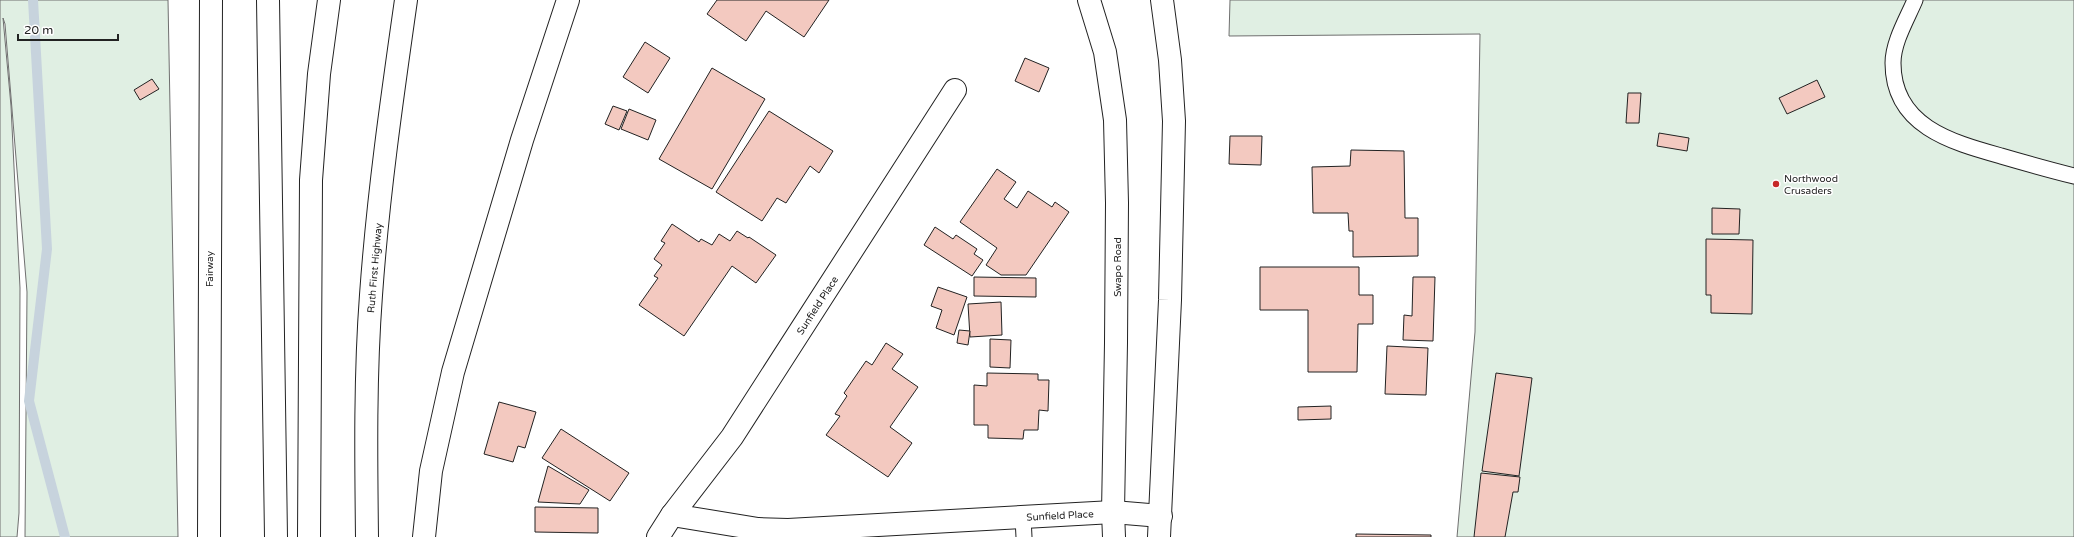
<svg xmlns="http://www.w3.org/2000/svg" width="2074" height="537" font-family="'Varela Round',sans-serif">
	<rect width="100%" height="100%" fill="#fff"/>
	<g fill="#e0efe3" stroke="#6f6f6f">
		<polygon points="0,0 168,0 178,537 25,537 27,292 5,24 3,18 11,106 20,288 19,513 17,537 0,537"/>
		<polygon points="1230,0 2074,0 2074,537 1457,537 1475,332 1480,34 1229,36"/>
	</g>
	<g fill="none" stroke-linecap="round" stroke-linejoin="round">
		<polyline stroke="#c7d3dd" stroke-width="10" points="33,0 47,249 29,401 65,537"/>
	</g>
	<g fill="#f3c9c0" stroke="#222">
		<polygon points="717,0 829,0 804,37 766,11 746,41 707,14"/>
		<polygon points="645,42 670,58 648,93 623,77"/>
		<polygon points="1025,58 1049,68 1039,92 1015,81"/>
		<polygon points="712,68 765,99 712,189 659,159"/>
		<polygon points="152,79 159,89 140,100 134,90"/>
		<polygon points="1817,80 1825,97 1787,114 1779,98"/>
		<polygon points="1628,93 1641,93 1639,123 1626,123"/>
		<polygon points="613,106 627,111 619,130 605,124"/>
		<polygon points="629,109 656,120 648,140 621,129"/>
		<polygon points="769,111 833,151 819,173 810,166 786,203 777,198 762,221 716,192"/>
		<polygon points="1659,133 1689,138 1687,151 1657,146"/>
		<polygon points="1230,136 1262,136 1261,165 1229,164"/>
		<polygon points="1351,150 1404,151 1405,218 1418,218 1418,256 1353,257 1353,231 1349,231 1348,213 1313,213 1312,167 1350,166"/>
		<polygon points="997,169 1016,182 1004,199 1017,208 1028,191 1052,207 1055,202 1069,212 1026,275 1001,275 986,265 997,248 960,222"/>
		<polygon points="1712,208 1740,209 1739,234 1712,234"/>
		<polygon points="672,224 699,242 701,239 712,245 719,234 730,241 737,231 748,238 749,237 776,255 756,283 732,266 684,336 639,305 658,278 654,276 662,265 654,259 665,243 661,241"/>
		<polygon points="935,227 953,239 956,235 977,249 974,254 983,260 972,276 924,245"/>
		<polygon points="1706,239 1753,240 1752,314 1711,313 1711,295 1706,295"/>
		<polygon points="1260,267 1359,267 1359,295 1373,295 1373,324 1358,324 1357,372 1308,372 1308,310 1260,310"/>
		<polygon points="974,277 1036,278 1036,297 974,296"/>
		<polygon points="1413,277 1435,277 1433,341 1403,340 1404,315 1412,316"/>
		<polygon points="938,287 967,297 954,335 936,328 942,310 931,306"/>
		<polygon points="1001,302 1002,335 970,337 968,304"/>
		<polygon points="959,330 970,331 968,345 957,343"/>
		<polygon points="990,339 1011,340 1010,368 990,367"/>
		<polygon points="886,343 903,354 892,369 918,387 890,427 912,443 888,477 826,435 840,416 835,414 847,396 844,393 866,361 872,365"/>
		<polygon points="1387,346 1428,348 1426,395 1385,394"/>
		<polygon points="987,373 1038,374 1038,380 1049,380 1048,411 1039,410 1038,430 1024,430 1023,439 988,438 988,425 974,425 974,385 987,386"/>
		<polygon points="1496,373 1532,378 1519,476 1482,471"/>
		<polygon points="499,402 536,412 525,448 518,446 513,462 484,454"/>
		<polygon points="1331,406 1331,419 1298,420 1298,407"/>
		<polygon points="561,429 629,473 610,501 542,458"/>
		<polygon points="548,466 589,490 580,504 538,502"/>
		<polygon points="1481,473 1520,477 1518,492 1513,492 1505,537 1474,537"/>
		<polygon points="535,507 598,508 598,533 535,532"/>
		<polygon points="1356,534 1431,535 1431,537 1356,537"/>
	</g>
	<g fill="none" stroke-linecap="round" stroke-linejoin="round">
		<g stroke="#222" stroke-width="17">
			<g id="service">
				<path d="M1915 0C1907 19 1893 42 1893 63 1893 126 1951 142 2001 156 2025 163 2050 170 2074 176"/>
				<polyline points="1023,518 1024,537"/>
			</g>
		</g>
		<g stroke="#222" stroke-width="24">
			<g id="minor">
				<polyline points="955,90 732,437 672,515 758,529 788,530 1113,512 1161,516"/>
				<polyline points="209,537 211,0"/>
				<polyline points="658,537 672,515"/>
			</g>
		</g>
		<g stroke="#222" stroke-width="24">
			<g id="tertiary">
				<polyline points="1089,0 1105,52 1115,120 1117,203 1116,343 1113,512 1114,537"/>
				<polyline points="1159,537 1170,300 1174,121 1170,60 1162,0"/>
			</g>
		</g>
		<g stroke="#222" stroke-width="24">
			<g id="motorway">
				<polyline points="268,0 276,537"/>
				<polyline points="309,537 311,180 319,74 329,0"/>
				<path d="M367 537C366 456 365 375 371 295 378 196 392 98 406 0"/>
				<polyline points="424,537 431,471 453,372 522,140 568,0"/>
			</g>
		</g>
		<use href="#service" stroke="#fff" stroke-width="15"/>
		<use href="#minor" stroke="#fff" stroke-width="22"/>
		<use href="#tertiary" stroke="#fff" stroke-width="22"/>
		<use href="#motorway" stroke="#fff" stroke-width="22"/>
	</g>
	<circle fill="#c62828" stroke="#fff" stroke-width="1.5" cx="1776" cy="184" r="4"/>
	<g text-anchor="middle" stroke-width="3" stroke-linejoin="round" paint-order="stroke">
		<g font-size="10" fill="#222" stroke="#fff" text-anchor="start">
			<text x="1784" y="182">Northwood<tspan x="1784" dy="12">Crusaders</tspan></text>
		</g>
		<g font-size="10" fill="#222" stroke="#fff">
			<text transform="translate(1117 267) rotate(-90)" y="4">Swapo Road</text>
			<text transform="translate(374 268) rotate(-85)" y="4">Ruth First Highway</text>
			<text transform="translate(209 269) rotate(-90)" y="4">Fairway</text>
			<text transform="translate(817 305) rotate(-57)" y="4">Sunfield Place</text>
			<text transform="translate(1060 515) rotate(-3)" y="4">Sunfield Place</text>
		</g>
	</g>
	<path d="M18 34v6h100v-6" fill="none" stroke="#222222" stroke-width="2"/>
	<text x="24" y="34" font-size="12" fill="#222222" stroke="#ffffff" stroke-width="3" paint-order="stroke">20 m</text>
</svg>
